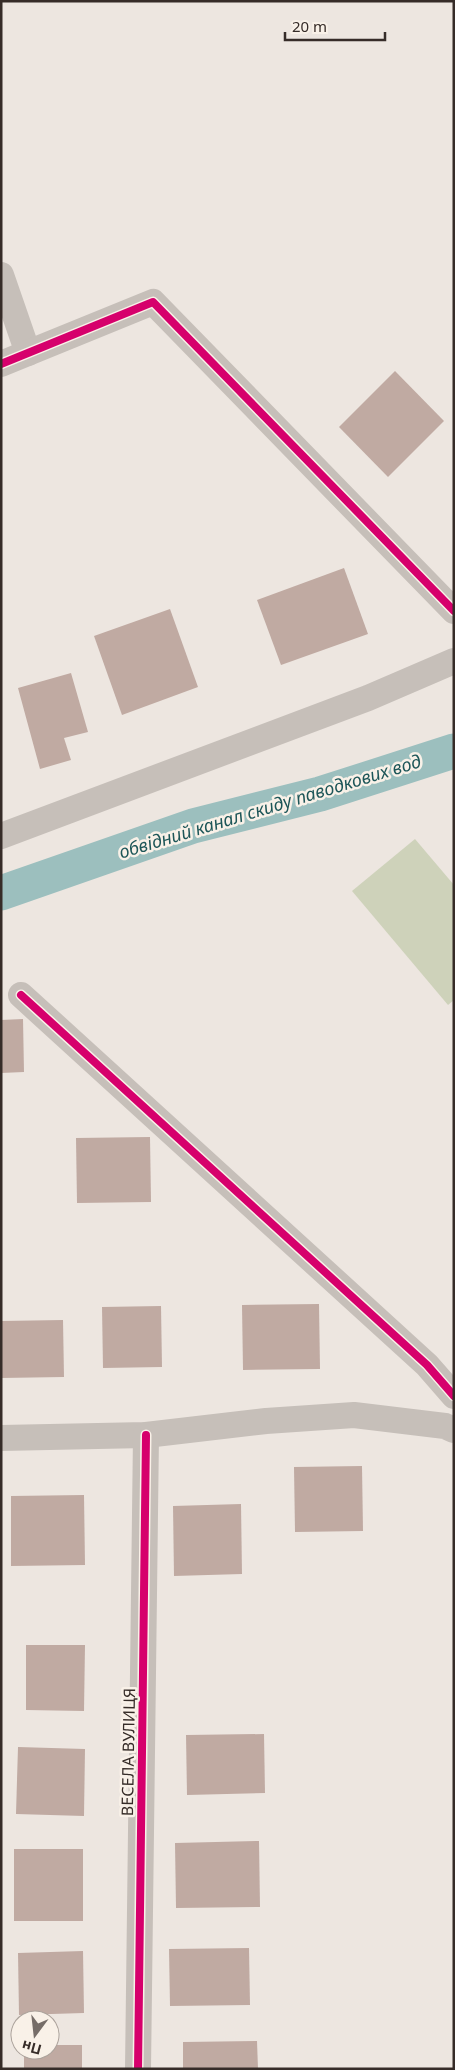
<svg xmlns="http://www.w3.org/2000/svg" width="455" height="2070" font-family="'Noto Sans',sans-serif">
	<rect width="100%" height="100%" fill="#ede6e0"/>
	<polygon fill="#ced2ba" points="415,839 454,885 454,1000 448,1005 352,891"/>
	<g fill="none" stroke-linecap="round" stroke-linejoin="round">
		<polyline stroke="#9cbfbe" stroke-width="35" points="1,893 193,826 320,794 454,751"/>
	</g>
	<g fill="#c0aaa2">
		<polygon points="395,371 444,421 388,477 339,427"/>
		<polygon points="344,568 368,634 281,665 257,600"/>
		<polygon points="170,609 198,687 122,715 94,636"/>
		<polygon points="71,673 88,732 64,738 71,760 40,769 18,688"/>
		<polygon points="23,1019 24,1072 1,1073 1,1020"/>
		<polygon points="150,1137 151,1202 77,1203 76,1138"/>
		<polygon points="319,1304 320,1369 243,1370 242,1305"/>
		<polygon points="161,1306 162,1367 103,1368 102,1307"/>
		<polygon points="63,1320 64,1377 1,1378 1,1321"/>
		<polygon points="362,1466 363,1531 295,1532 294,1467"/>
		<polygon points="84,1495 85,1565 11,1566 11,1496"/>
		<polygon points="241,1504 242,1574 174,1576 173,1506"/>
		<polygon points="26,1645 85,1645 84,1711 26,1710"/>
		<polygon points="264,1734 265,1793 187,1795 186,1735"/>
		<polygon points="18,1747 85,1749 84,1816 16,1814"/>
		<polygon points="259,1841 260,1907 176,1908 175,1843"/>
		<rect x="14" y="1849" width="69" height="72"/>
		<polygon points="249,1948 250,2005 170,2006 169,1949"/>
		<polygon points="83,1951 84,2013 19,2015 18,1953"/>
		<polygon points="257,2041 258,2069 183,2069 183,2042"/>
		<polygon points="50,2045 82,2045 82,2069 24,2069 24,2050 50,2050"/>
	</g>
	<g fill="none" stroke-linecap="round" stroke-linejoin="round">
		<g stroke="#c6bfb9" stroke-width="26">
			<polyline points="1,275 28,353"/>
			<polyline points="1,364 153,302 454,611"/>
			<polyline points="1,836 368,698 454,661"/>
			<polyline points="21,995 427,1365 454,1396"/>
			<polyline points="1,1438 146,1435 266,1421 354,1415 445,1426 454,1430"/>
			<polyline points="138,2069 146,1435"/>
		</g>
		<g stroke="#f9f1e8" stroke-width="11">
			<g id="cycleway">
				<polyline points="1,364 153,302 454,611"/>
				<polyline points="21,995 427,1365 454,1396"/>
				<polyline points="138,2069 146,1435"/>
			</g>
		</g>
		<use href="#cycleway" stroke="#d6006c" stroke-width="8"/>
	</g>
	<g text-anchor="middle" stroke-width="5" stroke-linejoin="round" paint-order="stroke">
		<g font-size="16" fill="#362c28" stroke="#f9f1e8">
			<text transform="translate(128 1752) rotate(-89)" y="6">ВЕСЕЛА ВУЛИЦЯ</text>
		</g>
		<g font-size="18" font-style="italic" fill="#1d5658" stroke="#f9f1e8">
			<text transform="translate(270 807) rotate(-17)" y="6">обвідний канал скиду паводкових вод</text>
		</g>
	</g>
	<rect width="455" height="2070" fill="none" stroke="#362c28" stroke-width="5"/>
	<g transform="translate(35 2035) rotate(195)"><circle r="24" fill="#f9f1e8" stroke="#aba29b"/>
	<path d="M0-4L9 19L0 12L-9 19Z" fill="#766d68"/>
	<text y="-8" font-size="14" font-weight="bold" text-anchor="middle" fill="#362c28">Пн</text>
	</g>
	<path d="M285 32v8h100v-8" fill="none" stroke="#362c28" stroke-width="2.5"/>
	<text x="292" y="32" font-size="15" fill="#362c28" stroke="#f9f1e8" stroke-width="4" paint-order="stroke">20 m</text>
</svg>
